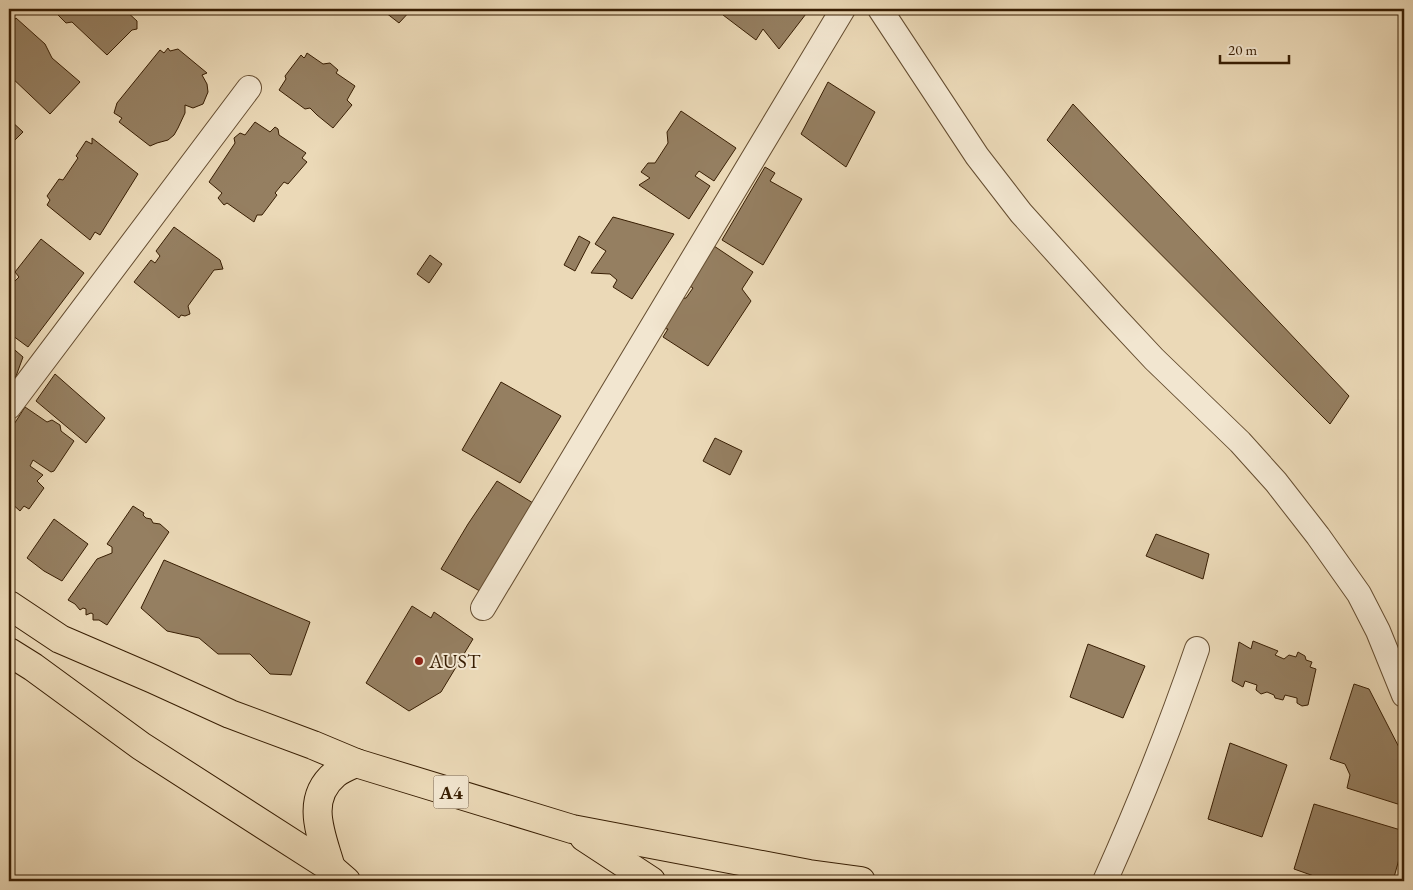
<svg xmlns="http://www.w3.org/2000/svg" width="1413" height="890" font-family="'EB Garamond',serif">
	<rect width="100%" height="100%" fill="#ebd9b7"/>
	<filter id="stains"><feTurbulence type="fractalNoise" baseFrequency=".004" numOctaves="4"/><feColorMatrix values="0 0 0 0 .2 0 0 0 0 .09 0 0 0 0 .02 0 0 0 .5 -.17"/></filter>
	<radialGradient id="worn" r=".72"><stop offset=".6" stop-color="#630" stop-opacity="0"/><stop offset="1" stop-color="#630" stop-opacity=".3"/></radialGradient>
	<g fill="#957f61" stroke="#381e03">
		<polygon points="52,9 124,9 137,21 137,29 132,30 107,55 72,22 66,23"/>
		<polygon points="381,9 412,9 399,23"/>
		<polygon points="728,9 808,9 809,10 779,49 763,29 756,40 723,15"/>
		<polygon points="16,18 45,44 52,58 80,82 50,114 9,75 9,26"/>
		<polygon points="168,48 170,51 178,49 207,73 202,75 207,84 208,92 203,104 193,108 185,105 185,113 178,128 174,135 168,140 157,143 150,146 119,122 122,118 114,113 117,103 160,50 164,53"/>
		<polygon points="307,53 323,64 330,63 338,70 336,73 355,86 347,100 352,105 333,128 317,115 310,108 305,109 279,90 286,79 285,76 301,55 304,58 305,57"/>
		<polygon points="828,82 875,112 846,167 801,134"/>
		<polygon points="1073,104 1349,396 1330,424 1047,140"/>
		<polygon points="681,111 736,148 714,181 699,171 695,176 710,186 689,219 639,185 650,178 641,172 648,163 655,163 668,143 667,132"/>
		<polygon points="9,119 23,132 9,146"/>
		<polygon points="255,122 270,132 275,127 278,129 279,135 306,153 302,158 307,162 288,184 284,182 275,193 277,195 262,215 257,215 254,222 227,203 224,205 218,198 222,193 209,182 235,143 234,138 240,133 245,135"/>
		<polygon points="92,138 138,174 100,235 95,232 90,240 47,205 50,200 47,196 59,179 63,180 78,158 76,156 86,141 92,144"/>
		<polygon points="765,167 775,173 770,181 802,199 763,265 722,240"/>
		<polygon points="613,217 674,234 632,299 613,287 617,280 610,274 591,273 606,251 595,244"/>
		<polygon points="174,227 220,260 223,269 214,270 188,306 190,314 185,316 181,315 179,318 134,282 151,260 155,263 160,256 156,251"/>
		<polygon points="579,236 590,242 575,271 564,265"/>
		<polygon points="41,239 84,273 28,347 9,333 9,281 14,282 19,277 15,272"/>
		<polygon points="708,242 753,272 742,289 751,301 708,366 663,337 668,329 661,328 677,299 686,298 693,288 682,281"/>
		<polygon points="430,255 442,264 429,283 417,274"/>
		<polygon points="9,345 23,357 15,379 9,385"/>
		<polygon points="55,374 105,418 86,443 36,401"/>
		<polygon points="501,382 561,416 520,483 462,450"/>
		<polygon points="25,407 47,422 52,420 60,425 61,431 74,441 54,471 51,472 33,460 30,466 43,475 37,481 44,488 29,509 24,506 20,511 10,502 12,500 9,497 9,432"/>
		<polygon points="715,438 742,451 730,475 703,461"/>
		<polygon points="497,481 538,506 485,594 441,569 468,524"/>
		<polygon points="133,506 144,513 143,515 146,518 151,519 153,523 160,524 169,532 107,625 99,620 93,620 93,614 91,613 86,615 86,609 83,608 80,610 75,604 68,600 97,559 112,553 112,547 107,544"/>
		<polygon points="54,519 88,544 62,581 44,571 27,558"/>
		<polygon points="1156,534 1209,554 1203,579 1146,556"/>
		<polygon points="164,560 310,622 291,675 270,674 250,654 218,654 199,638 167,631 141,608"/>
		<polygon points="412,606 431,618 434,612 473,639 441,692 409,711 366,683"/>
		<polygon points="1253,641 1278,651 1275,655 1284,659 1289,655 1296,657 1298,652 1305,656 1306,660 1312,662 1310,667 1316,669 1308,705 1302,706 1297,703 1297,698 1285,695 1283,700 1275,698 1274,695 1267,692 1261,694 1256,690 1257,685 1245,681 1243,687 1232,681 1239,642 1251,649"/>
		<polygon points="1088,644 1145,666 1123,718 1070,697"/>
		<polygon points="1354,684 1369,689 1404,757 1404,806 1347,788 1350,775 1345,764 1330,759"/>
		<polygon points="1230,743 1287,765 1262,837 1208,819"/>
		<polygon points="1314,804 1404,831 1404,841 1393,881 1328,881 1294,869"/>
	</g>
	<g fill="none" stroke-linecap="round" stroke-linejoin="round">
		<g stroke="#654d30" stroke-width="26">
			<g id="minor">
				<polyline points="880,9 977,156 1021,213 1112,314 1154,359 1240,442 1276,482 1318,536 1359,594 1378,631 1404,695"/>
				<polyline points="9,407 249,88"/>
				<polyline points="483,608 843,9"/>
				<path d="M1105 881C1139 805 1170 728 1197 649"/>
			</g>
		</g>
		<g stroke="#381e03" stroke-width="30">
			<g id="highway">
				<polyline points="9,605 60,639 153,679 230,714 313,745 356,763 572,829 809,874 861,881"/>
				<polyline points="9,652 33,667 141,746 331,868 346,881"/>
				<polyline points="584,837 651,881"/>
				<path d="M331 868C322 836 304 800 335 774 341 769 349 766 356 763"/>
			</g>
		</g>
		<use href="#minor" stroke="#f2e6d0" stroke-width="24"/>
		<use href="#highway" stroke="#ebd9b7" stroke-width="28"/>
	</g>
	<circle fill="#8f2418" stroke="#f2e6d0" stroke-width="2" cx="419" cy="661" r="5"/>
	<g text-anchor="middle" stroke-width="4" stroke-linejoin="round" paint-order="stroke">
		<rect fill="#f2e6d0" stroke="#705a40" stroke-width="1" x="433.5" y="775.5" width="35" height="33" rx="4"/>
		<g font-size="19" font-weight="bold" fill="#381e03">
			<text x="451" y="799">A4</text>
		</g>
		<g font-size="20" fill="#381e03" stroke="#f2e6d0" text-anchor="start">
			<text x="429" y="668">AUST</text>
		</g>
	</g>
	<rect width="1413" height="890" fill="none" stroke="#ebd9b7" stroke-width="30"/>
	<rect x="10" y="10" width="1393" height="870" fill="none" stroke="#381e03" stroke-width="2.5"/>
	<rect x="15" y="15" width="1383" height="860" fill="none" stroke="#381e03"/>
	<path d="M1220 55v8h69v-8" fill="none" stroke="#381e03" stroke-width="2.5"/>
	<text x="1228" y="55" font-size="15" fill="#381e03" stroke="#f2e6d0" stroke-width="4" paint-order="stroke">20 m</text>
	<rect width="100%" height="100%" filter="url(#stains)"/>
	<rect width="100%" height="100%" fill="url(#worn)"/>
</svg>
